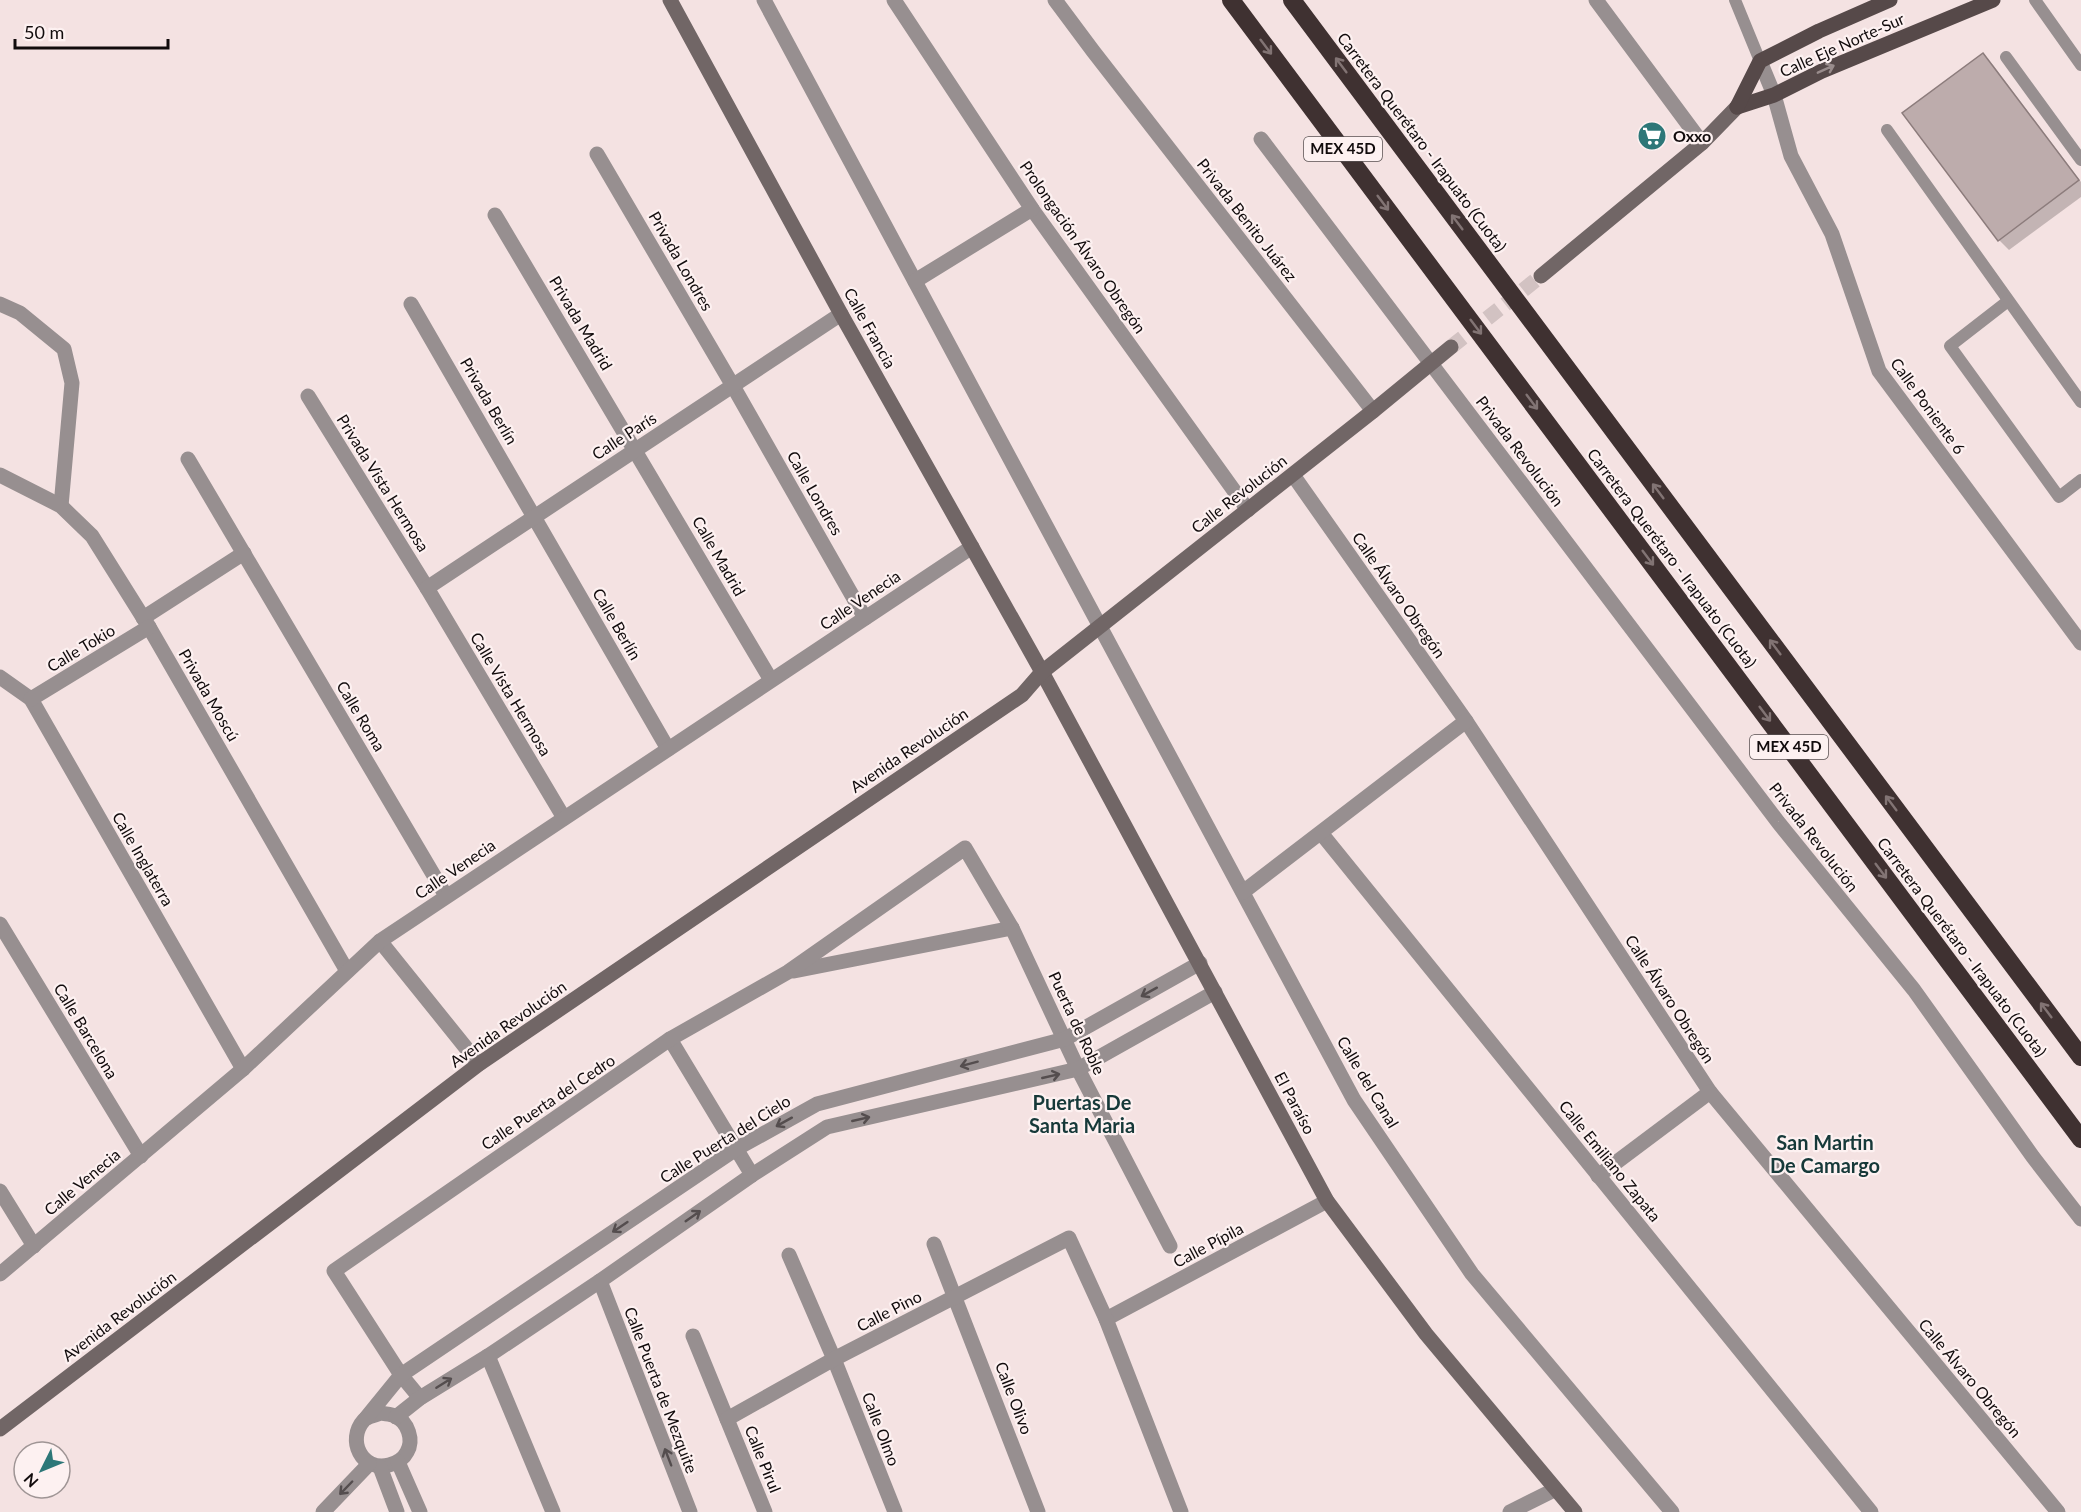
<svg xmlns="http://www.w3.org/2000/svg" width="2081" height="1512" font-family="Lato,sans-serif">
	<rect width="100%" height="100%" fill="#f4e2e2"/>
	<polygon fill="#0003" points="1983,55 1993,65 2081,182 2081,197 2009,250 1999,240"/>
	<polygon fill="#bdacac" stroke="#8c7c7c" stroke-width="1.5" points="1983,53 2079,180 1998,241 1902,113"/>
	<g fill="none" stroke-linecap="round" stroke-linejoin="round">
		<polyline stroke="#d2c2c2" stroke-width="15" stroke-dasharray="15 8" stroke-linecap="butt" points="1451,347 1541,276"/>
		<g stroke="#978f90" stroke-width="12">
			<polyline points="1735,0 1760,61"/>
			<polyline points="2035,0 2081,65"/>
			<polyline points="2006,57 2081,160"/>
			<polyline points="1887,130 2081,402"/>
			<polyline points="2008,301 1950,346 2059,497 2081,480"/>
		</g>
		<g stroke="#978f90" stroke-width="15">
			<polyline points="764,0 1354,1100 1472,1274 1672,1512"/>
			<polyline points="894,0 1032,209 1248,510"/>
			<polyline points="1055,0 1093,51 1373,411"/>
			<polyline points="1596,0 1702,143"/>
			<polyline points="1760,61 1774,95 1791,156 1832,234 1879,371 2081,643"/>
			<polyline points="1261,139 1778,822 1914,990 2033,1157 2081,1219"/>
			<polyline points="597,154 733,386 865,618"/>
			<polyline points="495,215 771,680"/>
			<polyline points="915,281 1032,209"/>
			<polyline points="0,304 20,313 64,349 72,383 61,506"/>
			<polyline points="411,304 668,749"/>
			<polyline points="308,396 427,588 564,818"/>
			<polyline points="188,459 446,896"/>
			<polyline points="0,475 61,506 92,536 149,627 347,971"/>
			<polyline points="1293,475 1466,721 1710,1092 2058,1512"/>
			<polyline points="427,588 841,314"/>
			<polyline points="143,618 244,553"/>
			<polyline points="0,677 31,699 243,1069"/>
			<polyline points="31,699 149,627"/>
			<polyline points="1321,833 1871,1512"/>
			<polyline points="1243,892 1466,721"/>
			<polyline points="0,924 141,1156"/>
			<polyline points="380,941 479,1064"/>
			<polyline points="794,971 1012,928"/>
			<polyline points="670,1039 752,1175"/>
			<polyline points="1598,1176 1710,1092"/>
			<polyline points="0,1191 34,1246"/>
			<polyline points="934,1244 1038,1512"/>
			<polyline points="789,1255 834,1359 895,1512"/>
			<polyline points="0,1274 243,1069 380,941 972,547"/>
			<polyline points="600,1281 690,1512"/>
			<polyline points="1106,1319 1327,1201"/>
			<polyline points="693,1336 765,1512"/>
			<polyline points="488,1356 553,1512"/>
			<polyline points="420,1398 401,1375 334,1271 670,1039 788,972 965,848 1012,928 1078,1069 1170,1246"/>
			<path d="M381 1413C385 1414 391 1414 395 1416 408 1422 414 1440 407 1452 403 1460 397 1463 389 1465 362 1472 346 1440 364 1420 368 1416 376 1415 381 1413Z"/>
			<polyline points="396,1417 420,1398 488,1356 600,1281 752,1175 827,1127 1078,1069 1215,992"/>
			<polyline points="366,1418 401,1375 736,1149 817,1104 1065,1039 1200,963"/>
			<polyline points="727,1419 834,1359 1069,1238 1106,1319 1181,1512"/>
			<polyline points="398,1462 420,1512"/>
			<polyline points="380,1467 397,1512"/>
			<polyline points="323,1512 369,1464"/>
			<polyline points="1510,1512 1554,1490"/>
		</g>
		<g stroke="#716666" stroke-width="15">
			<polyline points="670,0 841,314 1042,672 1327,1201 1426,1334 1575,1512"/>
			<polyline points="1541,276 1702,143 1737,107"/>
			<polyline points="0,1429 479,1064 1022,695 1042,672 1373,411 1451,347"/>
		</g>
		<g stroke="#564949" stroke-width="15">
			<polyline points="1737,107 1774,95 1822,71 1993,0"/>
			<polyline points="1737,107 1760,61 1819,31 1890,0"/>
		</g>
		<g stroke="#3f3131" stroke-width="18">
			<polyline points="1231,0 2081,1139"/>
			<polyline points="1292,0 2081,1057"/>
		</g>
	</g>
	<defs><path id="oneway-shaft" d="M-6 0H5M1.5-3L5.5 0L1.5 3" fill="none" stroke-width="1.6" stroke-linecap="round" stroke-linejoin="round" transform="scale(1.5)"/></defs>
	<g stroke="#827474">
		<use href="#oneway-shaft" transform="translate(1266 47) rotate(53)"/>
		<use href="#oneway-shaft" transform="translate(1341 65) rotate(-127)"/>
		<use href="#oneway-shaft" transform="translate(1383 203) rotate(53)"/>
		<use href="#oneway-shaft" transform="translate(1457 222) rotate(-127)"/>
		<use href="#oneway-shaft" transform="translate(1476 327) rotate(53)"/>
		<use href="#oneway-shaft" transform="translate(1532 402) rotate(53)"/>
		<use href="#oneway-shaft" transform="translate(1658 491) rotate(-127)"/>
		<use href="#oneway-shaft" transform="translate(1648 558) rotate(53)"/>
		<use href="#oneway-shaft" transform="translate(1775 647) rotate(-127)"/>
		<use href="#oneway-shaft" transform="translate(1765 714) rotate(53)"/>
		<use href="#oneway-shaft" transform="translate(1891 803) rotate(-127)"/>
		<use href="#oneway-shaft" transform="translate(1881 871) rotate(53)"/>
		<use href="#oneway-shaft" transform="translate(2046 1010) rotate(-127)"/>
	</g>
	<use stroke="#998c8c" href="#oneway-shaft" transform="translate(1826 69) rotate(-24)"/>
	<g stroke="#544d4e">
		<use href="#oneway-shaft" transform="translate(1149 992) rotate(151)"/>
		<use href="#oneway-shaft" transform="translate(969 1064) rotate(165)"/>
		<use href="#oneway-shaft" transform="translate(1051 1076) rotate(-13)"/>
		<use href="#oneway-shaft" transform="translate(861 1119) rotate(-13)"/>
		<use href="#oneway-shaft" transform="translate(784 1122) rotate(151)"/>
		<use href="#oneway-shaft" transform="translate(693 1216) rotate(-35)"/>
		<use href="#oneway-shaft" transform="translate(620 1227) rotate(146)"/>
		<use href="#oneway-shaft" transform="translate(444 1383) rotate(-32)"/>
		<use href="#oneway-shaft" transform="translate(668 1457) rotate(-111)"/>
		<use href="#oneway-shaft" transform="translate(346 1488) rotate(134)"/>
	</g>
	<defs>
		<g id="supermarket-disc" transform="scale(1.5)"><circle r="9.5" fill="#2d7778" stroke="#fdf1f1"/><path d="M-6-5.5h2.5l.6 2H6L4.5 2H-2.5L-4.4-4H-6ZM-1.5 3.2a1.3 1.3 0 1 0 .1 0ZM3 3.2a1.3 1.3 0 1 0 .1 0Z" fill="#fff"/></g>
	</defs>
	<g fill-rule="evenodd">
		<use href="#supermarket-disc" x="1652" y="136"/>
	</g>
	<g text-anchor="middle" stroke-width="4.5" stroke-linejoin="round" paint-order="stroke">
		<g fill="#fdf1f1" stroke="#585051" stroke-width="1.5">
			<rect x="1304" y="137" width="78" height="24" rx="4.5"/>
			<rect x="1750" y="735" width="78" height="24" rx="4.5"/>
		</g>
		<g font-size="15" font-weight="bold" fill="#110b0c">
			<text x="1343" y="154">MEX 45D</text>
			<text x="1789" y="752">MEX 45D</text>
		</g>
		<g font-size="16" fill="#110b0c" stroke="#fdf1f1">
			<text transform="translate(1842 45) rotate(-24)" y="6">Calle Eje Norte-Sur</text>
			<text transform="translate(1422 142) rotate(53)" y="6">Carretera Querétaro - Irapuato (Cuota)</text>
			<text transform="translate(1247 220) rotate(52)" y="6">Privada Benito Juárez</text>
			<text transform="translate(1083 247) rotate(55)" y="6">Prolongación Álvaro Obregón</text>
			<text transform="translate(681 261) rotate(60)" y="6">Privada Londres</text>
			<text transform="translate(581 323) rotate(59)" y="6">Privada Madrid</text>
			<text transform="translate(870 328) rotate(61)" y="6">Calle Francia</text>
			<text transform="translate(489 401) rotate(60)" y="6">Privada Berlín</text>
			<text transform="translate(1928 406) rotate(54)" y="6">Calle Poniente 6</text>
			<text transform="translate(624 436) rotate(-33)" y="6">Calle París</text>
			<text transform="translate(1520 451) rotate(53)" y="6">Privada Revolución</text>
			<text transform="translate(383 483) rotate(58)" y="6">Privada Vista Hermosa</text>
			<text transform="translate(815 493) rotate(60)" y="6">Calle Londres</text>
			<text transform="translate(1239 494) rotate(-38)" y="6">Calle Revolución</text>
			<text transform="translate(719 556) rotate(60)" y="6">Calle Madrid</text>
			<text transform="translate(1672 558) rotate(53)" y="6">Carretera Querétaro - Irapuato (Cuota)</text>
			<text transform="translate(1399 595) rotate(55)" y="6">Calle Álvaro Obregón</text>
			<text transform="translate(860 600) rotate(-34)" y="6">Calle Venecia</text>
			<text transform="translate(617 624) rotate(60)" y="6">Calle Berlín</text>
			<text transform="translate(81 648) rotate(-31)" y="6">Calle Tokio</text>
			<text transform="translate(511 694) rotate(59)" y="6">Calle Vista Hermosa</text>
			<text transform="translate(209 695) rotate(60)" y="6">Privada Moscú</text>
			<text transform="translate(361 716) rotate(59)" y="6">Calle Roma</text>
			<text transform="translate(909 750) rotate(-34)" y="6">Avenida Revolución</text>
			<text transform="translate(1814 837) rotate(52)" y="6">Privada Revolución</text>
			<text transform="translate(143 859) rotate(60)" y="6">Calle Inglaterra</text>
			<text transform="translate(455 869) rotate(-34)" y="6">Calle Venecia</text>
			<text transform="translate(1962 947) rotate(53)" y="6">Carretera Querétaro - Irapuato (Cuota)</text>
			<text transform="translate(1670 999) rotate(57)" y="6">Calle Álvaro Obregón</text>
			<text transform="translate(1077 1023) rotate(65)" y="6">Puerta de Roble</text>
			<text transform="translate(508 1024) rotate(-35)" y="6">Avenida Revolución</text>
			<text transform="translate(86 1031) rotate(59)" y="6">Calle Barcelona</text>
			<text transform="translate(1368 1082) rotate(59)" y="6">Calle del Canal</text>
			<text transform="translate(548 1102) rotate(-34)" y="6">Calle Puerta del Cedro</text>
			<text transform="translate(1295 1103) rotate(62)" y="6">El Paraíso</text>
			<text transform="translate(725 1139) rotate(-32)" y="6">Calle Puerta del Cielo</text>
			<text transform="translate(1610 1161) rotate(51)" y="6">Calle Emiliano Zapata</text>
			<text transform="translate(82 1182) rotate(-40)" y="6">Calle Venecia</text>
			<text transform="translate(1208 1245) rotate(-28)" y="6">Calle Pípila</text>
			<text transform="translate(889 1311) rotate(-27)" y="6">Calle Pino</text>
			<text transform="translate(119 1316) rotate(-37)" y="6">Avenida Revolución</text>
			<text transform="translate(1970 1378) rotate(50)" y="6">Calle Álvaro Obregón</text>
			<text transform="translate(661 1390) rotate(69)" y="6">Calle Puerta de Mezquite</text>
			<text transform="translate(1014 1398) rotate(69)" y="6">Calle Olivo</text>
			<text transform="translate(881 1429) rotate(69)" y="6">Calle Olmo</text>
			<text transform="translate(763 1459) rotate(68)" y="6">Calle Pirul</text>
		</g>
		<g font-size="16" font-weight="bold" fill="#110b0c" stroke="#fdf1f1" text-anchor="start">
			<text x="1673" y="142">Oxxo</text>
		</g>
		<g font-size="20" font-weight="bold" fill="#163939" stroke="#fdf1f1">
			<text x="1082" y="1110">Puertas De<tspan x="1082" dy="23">Santa Maria</tspan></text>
			<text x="1825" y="1150">San Martin<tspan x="1825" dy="23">De Camargo</tspan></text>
		</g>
	</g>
	<g transform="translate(42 1470) rotate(227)"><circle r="28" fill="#fdf1f1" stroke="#9f9595" stroke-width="1.5"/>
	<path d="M0-4.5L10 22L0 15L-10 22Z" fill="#2d7778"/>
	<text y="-9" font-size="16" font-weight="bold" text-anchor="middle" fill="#110b0c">N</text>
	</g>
	<path d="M15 39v9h153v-9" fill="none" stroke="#110b0c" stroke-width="3"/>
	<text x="24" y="39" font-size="18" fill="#110b0c" stroke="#fdf1f1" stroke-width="4.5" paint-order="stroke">50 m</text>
</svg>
